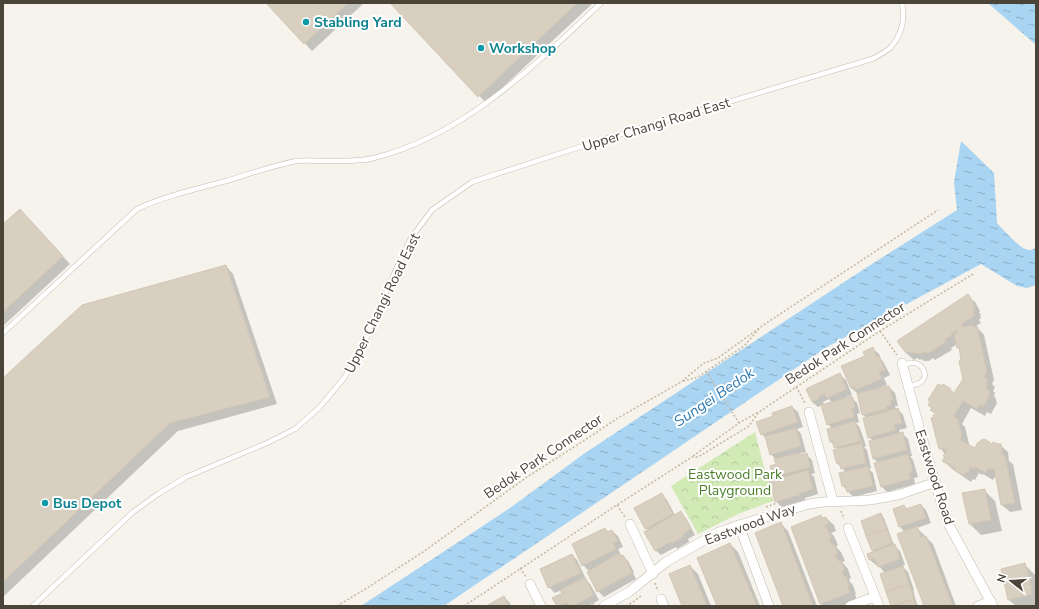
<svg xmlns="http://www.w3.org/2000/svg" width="1039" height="609" font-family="'Nunito Sans',sans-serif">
	<defs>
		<pattern id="forest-crowns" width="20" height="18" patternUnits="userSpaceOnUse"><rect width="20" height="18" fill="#d2eab5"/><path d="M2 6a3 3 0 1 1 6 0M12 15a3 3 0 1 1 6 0" fill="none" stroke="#b6ca9c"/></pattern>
		<pattern id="water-ripples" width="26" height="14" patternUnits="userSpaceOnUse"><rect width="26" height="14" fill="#a9d4f2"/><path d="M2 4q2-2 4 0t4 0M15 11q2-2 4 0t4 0" fill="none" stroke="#8caec5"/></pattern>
	</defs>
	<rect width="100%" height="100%" fill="#f6f3ec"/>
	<polygon fill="url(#forest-crowns)" points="755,432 773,501 738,514 698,534 671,486"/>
	<g fill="url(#water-ripples)">
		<polygon points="988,3 1036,3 1036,45"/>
		<path d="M961 141 994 173 997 223C1003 229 1021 251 1030 250 1032 250 1035 248 1036 247V285L1027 288 1017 286 981 264 827 347 444 606H361L510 508 585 453 861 271 957 210 954 182Z"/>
	</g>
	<g fill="#0003" fill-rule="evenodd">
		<polygon points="268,3 364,3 312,51"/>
		<polygon points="392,3 593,3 486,103"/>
		<polygon points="27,217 70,264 3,326 3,226"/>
		<polygon points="226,266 233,274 277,404 178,431 3,597 3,379"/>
		<polygon points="967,295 975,302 980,311 979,312 981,315 980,316 981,318 979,320 981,323 976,326 984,335 994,380 992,384 995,387 993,391 995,393 994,396 996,399 997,403 991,414 987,412 985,416 971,408 962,424 965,427 969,444 968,446 975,450 993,445 1000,445 1008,452 1009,461 1013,464 1022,510 1010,512 1002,505 996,475 993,480 983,474 982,475 979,473 975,480 973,479 971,482 951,468 944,461 946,457 945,454 940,448 935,417 937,415 929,405 950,389 954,394 964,379 963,361 960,350 958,347 957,344 951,348 952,350 935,360 933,358 929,361 924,361 922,359 920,360 917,358 914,360 906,353"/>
		<polygon points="873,349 879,354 881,359 884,363 890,375 884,378 887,385 877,389 889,387 895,393 898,406 895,406 896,410 898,409 903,415 907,428 899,430 900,434 902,433 908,439 912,456 910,456 913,460 918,477 914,478 915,484 887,492 881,486 879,463 874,459 870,442 873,441 869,437 866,418 863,414 858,393 857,393 851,388 866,356"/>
		<path d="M840 375 846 380 852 395 846 397 847 398 851 397 857 403 860 413 857 414 859 422 856 423 860 428 866 446 864 447 867 450 871 468 869 469 873 473 877 491 853 497 843 486 841 474 846 472 838 464V450L831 442 832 428 828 424 822 405 818 407 812 402ZM829 399 832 403 824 405 823 402Z"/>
		<polygon points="792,407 798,412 803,427 797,429 801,434 806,452 798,454 800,456 806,454 812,460 815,473 811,474 814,477 818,494 805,498 805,500 781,507 776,501 777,479 774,476 777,465 775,459 771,454 767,440 762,434 774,417"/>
		<polygon points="984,490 995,501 1002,531 981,535 970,524 963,494"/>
		<polygon points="662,495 667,500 675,515 680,512 686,518 695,535 688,539 689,542 677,549 676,547 661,555 655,550 648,530 646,528"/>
		<polygon points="921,505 926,510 931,523 917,528 933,544 956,606 926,606 905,532 900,527 894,510 904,506 907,510"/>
		<polygon points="881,514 884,518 894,545 900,551 905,565 902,566 908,572 914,590 913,590 917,604 919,606 892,606 881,574 885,573 878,565 876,565 870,560 868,555 875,552 873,550"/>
		<polygon points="826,518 834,525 836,531 831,533 834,536 838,545 836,546 837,548 841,552 845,561 842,562 848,569 851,578 849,579 850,582 853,585 856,594 855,594 857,600 841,606 823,606 821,604 823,519"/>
		<polygon points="781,524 788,531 817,606 784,606"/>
		<polygon points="605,529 609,532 612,531 618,536 623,547 618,549 622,557 623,556 628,561 634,572 633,573 636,579 604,597 598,591 589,571 583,565"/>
		<polygon points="730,544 738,552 760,606 718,606"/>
		<polygon points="572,555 577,560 586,579 585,579 590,584 599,600 588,606 558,606 563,593 561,590 555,593 549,587 541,569"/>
		<polygon points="1025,565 1036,576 1036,606 1016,606 1009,600"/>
		<polygon points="690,566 698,574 711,606 683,606"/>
		<polygon points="504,597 510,603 511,606 488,606"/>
	</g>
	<g fill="#d8cfc1" stroke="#d3c7b4">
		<polygon points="266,3 348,3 304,44"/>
		<polygon points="390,3 577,3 478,97"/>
		<polygon points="20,209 63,256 3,312 3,224"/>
		<polygon points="226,265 270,397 170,423 3,582 3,378 82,305"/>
		<polygon points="968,294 974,303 972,304 975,307 973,308 975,310 973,312 975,315 962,324 962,327 973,325 974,327 977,326 987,372 984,377 988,379 986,384 988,385 986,389 989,390 990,395 983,407 979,405 977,409 963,401 954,416 958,419 962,436 960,440 975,448 978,442 979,443 981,440 985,439 992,444 993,442 998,444 1001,444 1003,456 1005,456 1015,503 1001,505 994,468 992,470 988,468 986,473 975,467 974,469 971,467 968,473 966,472 964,475 955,471 956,469 942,461 945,457 943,456 947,449 943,450 943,448 939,449 931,418 934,417 933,415 937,414 930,410 932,408 928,405 930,401 928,400 938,384 942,386 943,384 951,389 950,390 954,393 963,379 959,361 961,360 959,347 957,348 954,334 958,333 957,330 951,334 952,335 944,340 946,342 927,354 926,351 921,354 917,353 916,354 914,352 912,354 910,351 906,353 897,341"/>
		<polygon points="873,347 877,357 879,356 885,370 879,372 882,379 855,390 854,387 851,388 841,366 865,356 863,352"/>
		<polygon points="840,373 847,389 827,398 824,394 818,397 819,399 812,402 806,389"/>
		<polygon points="889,386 893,400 890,401 891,405 886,406 887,409 862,415 857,393"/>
		<polygon points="852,396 855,408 852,408 854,417 827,425 821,405"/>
		<polygon points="792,406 798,422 761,435 756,422 773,416 772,413"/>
		<polygon points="898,408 902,423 894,425 896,430 868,438 863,418"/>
		<polygon points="855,421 861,441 834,448 833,442 830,442 827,429"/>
		<polygon points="796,428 801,446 770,455 765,436"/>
		<polygon points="903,432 907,450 873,459 869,441"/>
		<polygon points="862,443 866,463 841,469 839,463 837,464 833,450"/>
		<polygon points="798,453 799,455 807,453 810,467 773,477 770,466 776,464 774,459"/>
		<polygon points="908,454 913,471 909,473 911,479 881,487 874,463"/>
		<polygon points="868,466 873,486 847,492 845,486 842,486 839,473"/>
		<polygon points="808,470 813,489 800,493 800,495 775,502 769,481"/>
		<polygon points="985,489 991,520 969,524 962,493"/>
		<polygon points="662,493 673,514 645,529 634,508"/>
		<polygon points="921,504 926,518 899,527 893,509 904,505 906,509"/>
		<polygon points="681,511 691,529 683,534 684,536 671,544 670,542 655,551 644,532"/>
		<polygon points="881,513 887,529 866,536 861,521"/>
		<polygon points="821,515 822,518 826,517 829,524 825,525 826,528 827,528 831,538 829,538 832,545 834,544 838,554 835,555 838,561 841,560 845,571 842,571 844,577 846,577 849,586 848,587 850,593 820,604 791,527"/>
		<polygon points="781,522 813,606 783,606 755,533"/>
		<polygon points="917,526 921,537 926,536 952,604 947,606 924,606 897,534"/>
		<polygon points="605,528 607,532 612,530 618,541 613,543 616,549 582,566 572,544"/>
		<polygon points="887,529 892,543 872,551 866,536"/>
		<polygon points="730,543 757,606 717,606 697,558"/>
		<polygon points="895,544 900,559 878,567 874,558 869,560 867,554"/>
		<polygon points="619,553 621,556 623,555 630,567 629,567 632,573 597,592 587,572"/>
		<polygon points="572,554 581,573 548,588 540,569"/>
		<polygon points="1025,563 1026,568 1027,568 1032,589 1031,589 1032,594 1008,600 1001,569"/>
		<polygon points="690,565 707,606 682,606 669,574"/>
		<polygon points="903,566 909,584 886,592 880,574"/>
		<polygon points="585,577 594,595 573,606 569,606 567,602 559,606 557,606 552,598 562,593 560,590"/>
		<polygon points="909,584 914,599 891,606 886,592"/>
		<polygon points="504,596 509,606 486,606"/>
		<polygon points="914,599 916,606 894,606"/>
	</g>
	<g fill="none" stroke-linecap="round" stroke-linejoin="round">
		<g stroke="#c2bbae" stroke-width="5.5">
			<g id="lane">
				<path d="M3 333 137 209C165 196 196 189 226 181 249 174 272 166 296 161 305 160 314 161 323 161 340 161 358 162 374 158 465 135 535 65 601 3"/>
				<path d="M903 366C906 364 909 363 912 363 921 362 928 373 923 380 919 385 913 385 908 387"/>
				<path d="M33 606 133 512 158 494 186 477 267 443 295 429 319 408 344 378 362 348 393 276 411 238 432 210 472 182 598 141 872 59C878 56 886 52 891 47 902 35 905 19 902 3"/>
			</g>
		</g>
		<g stroke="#c2bbae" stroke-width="10">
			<g id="street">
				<polyline points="902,363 921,434 944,512 949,525 993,606"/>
				<polyline points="809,412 833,501"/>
				<polyline points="630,524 653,574"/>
				<polyline points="739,525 769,606"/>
				<polyline points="848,528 879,606"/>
				<polyline points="530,584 541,606"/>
				<polyline points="661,599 664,606"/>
				<polyline points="604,606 629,592 666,562 678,555 719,532 739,525 809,504 824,502 852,501 870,500 898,495 936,482"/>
				<polyline points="850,606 874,597"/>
				<polyline points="978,606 991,601"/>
			</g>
		</g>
		<g stroke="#c4b79f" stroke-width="1.5" stroke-dasharray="2 2" stroke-linecap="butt">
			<polyline points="880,331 897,355"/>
			<polyline points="706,371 739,423"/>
			<polyline points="683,381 698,377 744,346 759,329"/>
			<polyline points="796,387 805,403"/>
			<polyline points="693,456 739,423 758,412"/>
			<polyline points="617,505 625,517"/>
			<polyline points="766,507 777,503"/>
			<polyline points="841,511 844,519"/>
			<polyline points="520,568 526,577"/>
			<polyline points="655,583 658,591"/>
			<polyline points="337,606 367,588 423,552 527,477 585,440 618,418 681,382 704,363 718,358 762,326 938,210"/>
			<polyline points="464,606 617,505 692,457 698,457 749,426 759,412 880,331 973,274"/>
			<polyline points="589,606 596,602"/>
			<polyline points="626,606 633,602 641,596"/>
		</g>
		<use href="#lane" stroke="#fff" stroke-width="4.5"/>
		<use href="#street" stroke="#fff" stroke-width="9"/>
	</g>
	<g fill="#0f9aa8" stroke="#fff" stroke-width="1.5">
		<circle cx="306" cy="22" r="4"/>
		<circle cx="481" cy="48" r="4"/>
		<circle cx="45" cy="503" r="4"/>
	</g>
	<g text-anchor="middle" stroke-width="4" stroke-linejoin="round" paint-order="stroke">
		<g font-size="14" font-weight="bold" fill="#0d838f" stroke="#fff" text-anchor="start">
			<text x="314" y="27">Stabling Yard</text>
			<text x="489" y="53">Workshop</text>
			<text x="53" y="508">Bus Depot</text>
		</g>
		<g font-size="14" fill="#4b4439" stroke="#fff">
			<text transform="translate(656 124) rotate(-17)" y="5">Upper Changi Road East</text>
			<text transform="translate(382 303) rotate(-64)" y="5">Upper Changi Road East</text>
			<text transform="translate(845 343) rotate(-33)" y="5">Bedok Park Connector</text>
			<text transform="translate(543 456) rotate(-34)" y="5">Bedok Park Connector</text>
			<text transform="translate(935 477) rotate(72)" y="5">Eastwood Road</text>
			<text transform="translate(750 524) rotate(-20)" y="5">Eastwood Way</text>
		</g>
		<g font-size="14" fill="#4a7f2a" stroke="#fff">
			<text x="735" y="479">Eastwood Park<tspan x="735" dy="16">Playground</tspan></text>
		</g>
		<g font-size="15" font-style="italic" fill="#2e7ab2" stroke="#fff">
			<text transform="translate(714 397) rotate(-34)" y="5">Sungei Bedok</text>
		</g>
	</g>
	<rect width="1039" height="609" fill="none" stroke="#4b4439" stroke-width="8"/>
	<g transform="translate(1011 581) rotate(287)" stroke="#ffffff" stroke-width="3" paint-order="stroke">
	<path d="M0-3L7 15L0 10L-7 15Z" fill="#4b4439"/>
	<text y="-6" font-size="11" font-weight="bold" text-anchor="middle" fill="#4b4439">N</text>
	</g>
</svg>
